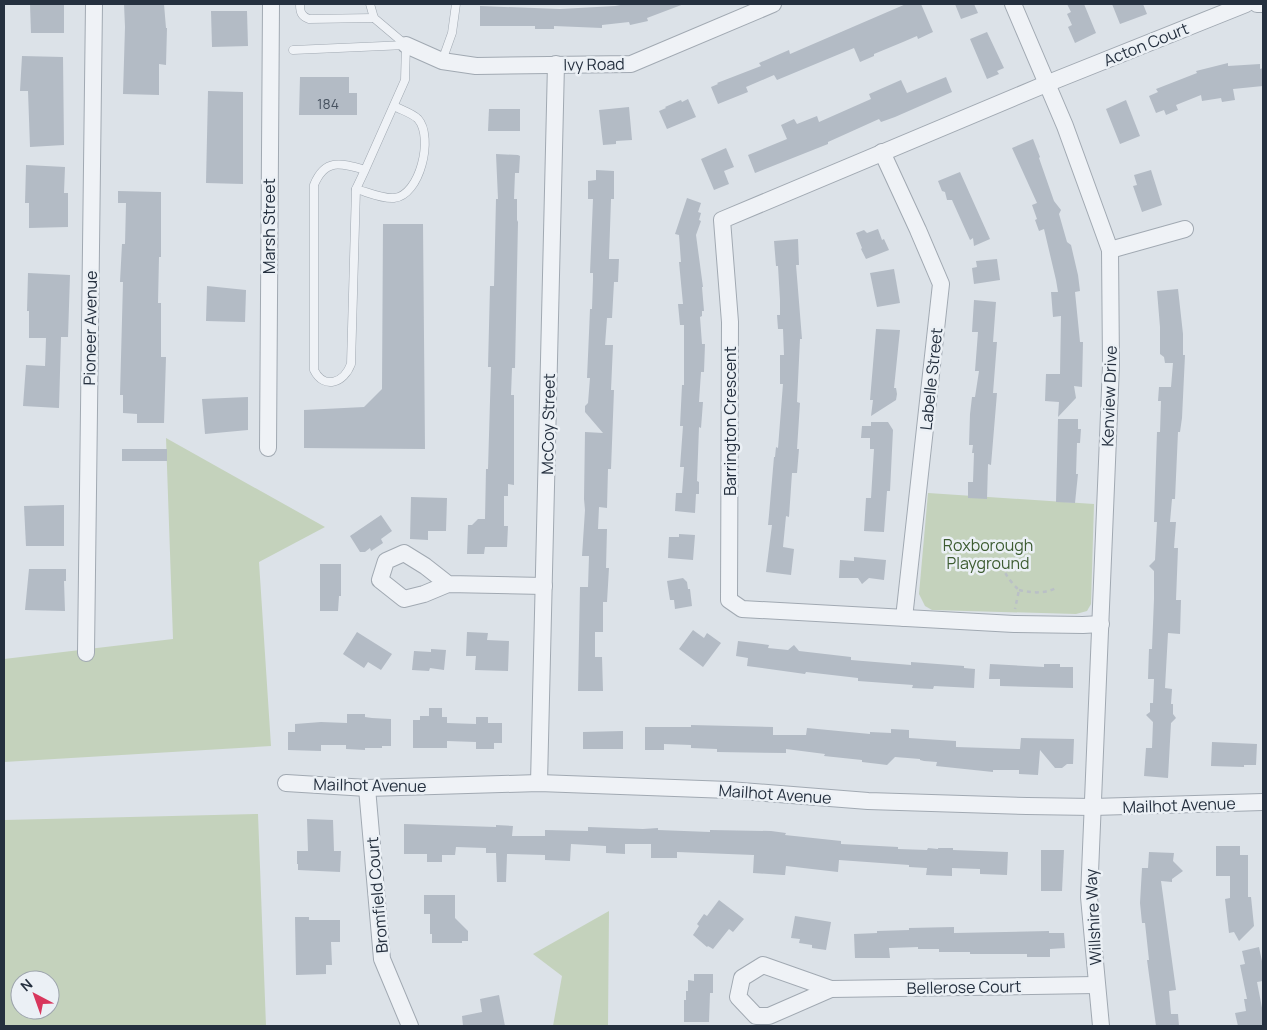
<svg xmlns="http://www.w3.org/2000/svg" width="1267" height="1030" font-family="Manrope,sans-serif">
	<rect width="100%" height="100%" fill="#dce2e8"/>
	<g fill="#c4d2bc" fill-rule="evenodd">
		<polygon points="166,438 325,527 259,562 271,746 4,762 4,659 173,639"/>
		<polygon points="928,493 1094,504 1091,604 1087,611 1076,614 932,610 925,606 919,594"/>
		<path d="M258 814 266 1026H4V820ZM20 980H50V1010H20Z"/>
		<polygon points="609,911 608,1026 553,1026 562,976 533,954"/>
	</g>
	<g fill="#b3bbc5">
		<polygon points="30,4 64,4 64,33 31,33"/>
		<polygon points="124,4 164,4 166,28 167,28 166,65 159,64 159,95 123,94 125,27"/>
		<polygon points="626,4 684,4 647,18 648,21 630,25 629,22 602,25 602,28 554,26 554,29 535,29 535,26 480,26 480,6 560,9 615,6"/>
		<polygon points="906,4 921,4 933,32 918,39 917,36 903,42 874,54 874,56 860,62 854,48 777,80 774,75 746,87 748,92 718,104 711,87 718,84 717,83 761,66 759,63 789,50 790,54"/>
		<polygon points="955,4 974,4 978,13 961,19"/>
		<polygon points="1067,4 1084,4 1096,33 1075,43 1068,27 1072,25 1067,14 1071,12"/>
		<polygon points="1112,4 1143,4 1147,14 1120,24"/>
		<polygon points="211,11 247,11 248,46 212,47"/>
		<polygon points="987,32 1004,68 997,71 999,74 987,79 970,39"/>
		<polygon points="22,56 63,57 64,145 30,147 28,91 20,91"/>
		<polygon points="1228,63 1228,66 1260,64 1260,69 1263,68 1263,86 1233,89 1235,100 1222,102 1221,98 1202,101 1201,95 1176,105 1178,110 1166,115 1164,110 1156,113 1149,96 1158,92 1156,89 1197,73 1196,71"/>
		<polygon points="300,77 349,77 349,93 357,93 357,115 299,115"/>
		<polygon points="946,77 952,92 895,117 881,122 879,119 828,142 828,144 755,173 748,155 787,139 781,125 794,119 797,124 817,116 819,122 871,99 869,94 901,80 907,93"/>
		<polygon points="208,91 243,92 243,184 206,183"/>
		<polygon points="688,99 696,117 667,129 659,111 666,108 665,107 681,100 682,102"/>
		<polygon points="1126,100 1140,136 1120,144 1106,109"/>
		<polygon points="629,107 632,140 616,141 616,144 603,145 599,110"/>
		<polygon points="489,109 520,109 520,131 488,131"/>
		<polygon points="1033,139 1040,157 1039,158 1054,201 1061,210 1059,214 1067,242 1071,245 1078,275 1080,291 1075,292 1080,342 1083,342 1082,387 1074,386 1076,398 1058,417 1059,402 1045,401 1046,374 1060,374 1061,316 1053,317 1051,292 1058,292 1056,280 1044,229 1039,231 1035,220 1037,219 1032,205 1037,203 1012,148"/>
		<polygon points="726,148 734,167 724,171 729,184 714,190 701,159"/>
		<polygon points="496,154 518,155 520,156 519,173 515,173 514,199 517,199 517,220 518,222 515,368 512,368 511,395 514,395 514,485 508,484 508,496 504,496 504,526 508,526 507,547 485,547 484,554 467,554 468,525 472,525 478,519 485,519 486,469 488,469 491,367 488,367 490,286 494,286 496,199 498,199"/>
		<polygon points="26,165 65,167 64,193 68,193 68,227 29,228 29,203 25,203"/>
		<polygon points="596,170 614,171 614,199 611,199 609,259 619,259 618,282 614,282 612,318 607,318 605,345 613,345 611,390 614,390 611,469 608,469 607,508 599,507 598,529 607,529 606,568 609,568 607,602 603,602 603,632 595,632 595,657 602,657 603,691 578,691 580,587 588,587 589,556 582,556 585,510 584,499 585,432 603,433 585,412 585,406 588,403 590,378 587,378 589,333 590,309 592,309 593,280 593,273 590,273 593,199 588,199 588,181 596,180"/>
		<polygon points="1151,170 1162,205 1142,212 1133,186 1137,185 1134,175"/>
		<polygon points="960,172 990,239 974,246 973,238 970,240 952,200 947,200 945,192 942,191 938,181"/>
		<polygon points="118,191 161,192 161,257 159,257 158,303 161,303 161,357 166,357 164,423 137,423 137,414 123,413 123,395 120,395 123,282 120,282 122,244 125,244 126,203 118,203"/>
		<polygon points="687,198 701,203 698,212 701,213 699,220 701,221 696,235 703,287 702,287 704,311 702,311 702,316 700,317 702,344 705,344 704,372 701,372 699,402 703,402 701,428 699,427 697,481 699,482 699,494 696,494 695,513 675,511 676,493 682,493 684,467 680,467 683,426 680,426 682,385 684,385 684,325 680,325 678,304 683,304 679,262 681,262 679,235 675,234"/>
		<polygon points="383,224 423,224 425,449 304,448 304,410 364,407 382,389"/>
		<polygon points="878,229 882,240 884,239 889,250 866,259 861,249 862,248 856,233 864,230 867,233"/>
		<polygon points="798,239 799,265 796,265 802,339 800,339 797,402 800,403 797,449 799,449 797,473 792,473 789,517 786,516 783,547 794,549 791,575 766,572 772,525 768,525 769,515 774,457 775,457 776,447 778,448 783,384 780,384 780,355 784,355 783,329 778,329 777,315 780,315 780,300 778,266 776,266 774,241"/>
		<polygon points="997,259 1000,280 974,284 972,268 977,267 976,261"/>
		<polygon points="894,269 900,303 877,307 870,273"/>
		<polygon points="28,273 70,275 68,337 61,337 59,408 23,406 26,365 45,366 46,338 29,338 29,311 27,311"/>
		<polygon points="207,286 246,290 245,322 206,321"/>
		<polygon points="1178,289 1183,334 1183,355 1185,355 1182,418 1180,432 1178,432 1175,499 1172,499 1170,522 1176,522 1174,548 1178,548 1176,600 1181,600 1180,634 1168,633 1165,688 1172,689 1171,704 1173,704 1173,714 1176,718 1171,723 1168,778 1144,776 1146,748 1152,748 1153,722 1146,715 1150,712 1150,703 1153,703 1154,679 1148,679 1149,649 1152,649 1154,599 1154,571 1149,566 1155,560 1157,522 1154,522 1157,432 1160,432 1161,401 1158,401 1159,387 1171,387 1173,363 1165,363 1164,357 1160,354 1160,327 1157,291"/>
		<polygon points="974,300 996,302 993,342 997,342 993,393 997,393 991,465 988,464 987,499 968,498 968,482 973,482 974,453 972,453 973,445 969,445 970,414 972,397 975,397 979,371 975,371 978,332 972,332"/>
		<polygon points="876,329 900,330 894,388 896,388 897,394 896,400 871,416 873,400 870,400"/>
		<polygon points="248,397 248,430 205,434 202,399"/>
		<polygon points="1058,419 1078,419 1078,429 1081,429 1080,443 1077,443 1076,474 1078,474 1075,503 1056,502"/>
		<polygon points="871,422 888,422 893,430 890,491 887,491 884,532 864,531 866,498 871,498 874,449 870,449 870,438 861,438 862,426 871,426"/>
		<rect x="122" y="449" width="45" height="12"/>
		<polygon points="411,497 447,498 446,531 428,531 428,540 410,539"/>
		<polygon points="64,505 64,546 26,546 24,506"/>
		<polygon points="381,515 392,531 381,539 383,543 371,551 370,548 365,552 360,552 350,536"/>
		<polygon points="679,534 695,535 693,560 668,558 669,537 679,537"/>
		<polygon points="854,557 886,560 884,580 869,578 862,584 858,578 839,578 840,560 854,561"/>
		<polygon points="320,564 341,564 341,596 339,596 338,611 320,611"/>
		<polygon points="29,569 66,569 66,581 64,581 65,611 25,610"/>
		<polygon points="683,578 687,582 688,589 690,589 692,606 675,609 674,600 670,600 667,581"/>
		<polygon points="693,630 704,638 707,633 721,643 703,667 679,649"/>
		<polygon points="357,632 392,654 381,670 368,662 364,668 343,654"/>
		<polygon points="467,632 488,633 487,640 509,641 508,671 475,670 476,656 466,656"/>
		<polygon points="738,641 769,645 768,648 788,650 794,645 799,651 851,657 851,660 911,665 911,662 964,666 964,668 975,669 974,688 934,686 933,689 912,688 913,685 858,681 858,678 806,672 805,674 747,666 748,658 736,656"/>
		<polygon points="431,649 446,650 444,670 430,668 429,671 412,670 414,651 431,652"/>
		<polygon points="990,664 1044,667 1044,664 1060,664 1060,667 1073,667 1073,688 1000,686 1000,679 989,679"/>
		<polygon points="429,708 442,708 442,717 447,717 447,723 476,724 476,717 488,717 488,723 502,723 502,743 494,743 494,749 476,749 476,742 447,741 447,748 413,748 413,720 420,720 420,716 429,716"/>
		<polygon points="347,714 365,714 365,717 372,718 391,719 391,746 382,746 382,748 365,748 365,750 346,749 346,745 321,745 321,751 288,750 288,732 295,732 295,724 321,722 347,723"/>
		<polygon points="691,725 773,727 773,735 806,735 807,728 870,734 870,732 891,733 891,729 909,730 909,738 956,741 956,747 1020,749 1021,738 1074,739 1073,764 1067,764 1062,768 1055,768 1040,750 1038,775 1019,774 1019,770 993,770 993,772 936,766 937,762 924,761 920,760 920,759 895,757 887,765 879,764 862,762 862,760 824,756 825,754 786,749 786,753 717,752 717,749 691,748 691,745 664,744 664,750 645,750 645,727 691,727"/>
		<polygon points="623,731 623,749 583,749 583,732"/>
		<polygon points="1212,742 1257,744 1256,765 1244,765 1244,767 1211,766"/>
		<polygon points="307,819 333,820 334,851 341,851 340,872 298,870 298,864 297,864 297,851 308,851"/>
		<polygon points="404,824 496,827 496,825 513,826 512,836 545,836 545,830 588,831 588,827 643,829 658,828 658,830 710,832 710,830 771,831 786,833 785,835 841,841 841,844 898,847 898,849 927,850 928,848 938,849 938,848 953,848 953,850 1008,852 1007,875 980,874 980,869 952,868 952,876 926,875 927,868 909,867 909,865 839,860 838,872 786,866 785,875 783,875 753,873 754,855 677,852 677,858 651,858 651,844 625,844 625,854 606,853 606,846 571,844 570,861 545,860 545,855 507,854 506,882 497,882 496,853 486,853 486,848 456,847 455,855 442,855 442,862 427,862 427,854 404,854"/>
		<polygon points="1216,846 1240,846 1240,855 1248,855 1248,897 1251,897 1254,926 1239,941 1234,932 1229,933 1225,899 1230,898 1230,876 1216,876"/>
		<polygon points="1041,850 1064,850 1062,891 1041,891"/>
		<polygon points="1149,852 1174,853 1173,861 1183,871 1172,879 1172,882 1161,881 1176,990 1169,991 1171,1014 1178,1014 1179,1026 1156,1026 1147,960 1149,960 1145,923 1142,923 1140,903 1142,868 1148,868"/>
		<polygon points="424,895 455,895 455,918 468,931 468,941 462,941 462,943 432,943 432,934 430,934 430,914 424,914"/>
		<polygon points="719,900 744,919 733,932 729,929 713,949 708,946 707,947 693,935 699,926 697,924 704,914 707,916"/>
		<polygon points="795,916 831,922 826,950 812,948 812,945 799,943 800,939 791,938"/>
		<polygon points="295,917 309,917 309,920 340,920 340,942 331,942 332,965 326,965 326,974 296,975"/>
		<polygon points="954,927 954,933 1049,931 1049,933 1064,933 1065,948 1050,949 1050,957 1027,957 1027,954 970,954 970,952 939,952 939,949 918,949 918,947 889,948 890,958 855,958 854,934 877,933 877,931 909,930 909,928"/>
		<polygon points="1259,947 1263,966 1263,981 1257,982 1263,1013 1263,1026 1238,1026 1235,1013 1246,1011 1244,999 1247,999 1240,965 1245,964 1242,951"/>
		<polygon points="694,974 713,974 713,993 710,993 709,1022 684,1022 684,1000 686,1000 686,991 688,991 688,980 694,981"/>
		<polygon points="499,995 505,1026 463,1026 462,1016 482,1012 480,999"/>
	</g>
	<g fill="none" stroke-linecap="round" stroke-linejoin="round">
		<g stroke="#a1a9b2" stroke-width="9">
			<g id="lane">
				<path d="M300 4C300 12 301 16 309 19L374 18"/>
				<polyline points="370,4 374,18 406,45"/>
				<polyline points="293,50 406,45"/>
				<polyline points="442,61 452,33 456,4"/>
				<path d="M365 170 356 189 351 364C344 383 324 390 314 370V185C325 158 341 163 365 170L405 80 406 45"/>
				<path d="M356 189C367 192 382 199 394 198 420 196 434 137 418 119 412 113 401 110 394 106"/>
			</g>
		</g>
		<g stroke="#a1a9b2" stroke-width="18">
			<g id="street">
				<polyline points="1013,4 1065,126 1110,250 1111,365 1089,897 1101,1026"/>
				<polyline points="1257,4 1263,4"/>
				<polyline points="406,45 442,61 476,66 631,64 773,4"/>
				<polyline points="882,152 918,230 941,284 904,618"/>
				<polyline points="1110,250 1185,229"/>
				<polyline points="268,448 271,4"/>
				<polyline points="448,584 424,594 404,599 380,580 386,561 404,553 425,566 448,584 544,586"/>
				<polyline points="1101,624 1083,625 1014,624 742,609 729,600 730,322 722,220 1046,84 1246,4"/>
				<polyline points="86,653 94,4"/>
				<polyline points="286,783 367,788 539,783 729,790 868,801 1027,806 1093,807 1263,802"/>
				<polyline points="539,783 556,64"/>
				<polyline points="367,788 382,959 410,1026"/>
				<polyline points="831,989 769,1016 756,1016 738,997 742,978 763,965 831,989 1096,985"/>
			</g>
		</g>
		<g stroke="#bac0c6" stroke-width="2.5" stroke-dasharray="4 4" stroke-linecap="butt">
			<path d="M1001 550C997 564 1009 581 1019 590L1015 609"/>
			<path d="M1019 590C1032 593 1044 594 1056 588"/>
		</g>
		<use href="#lane" stroke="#eff2f6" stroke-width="8"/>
		<use href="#street" stroke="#eff2f6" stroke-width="16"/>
	</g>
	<g text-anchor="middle" stroke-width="5" stroke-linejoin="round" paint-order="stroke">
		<g font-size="14" fill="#485360">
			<text x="328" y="109">184</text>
		</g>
		<g font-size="16" fill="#25303f" stroke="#ebf0f5">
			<text transform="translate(1146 44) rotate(-22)" y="6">Acton Court</text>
			<text transform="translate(594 64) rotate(-1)" y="6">Ivy Road</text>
			<text transform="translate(269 226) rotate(-90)" y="6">Marsh Street</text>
			<text transform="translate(90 328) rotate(-89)" y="6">Pioneer Avenue</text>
			<text transform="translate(931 379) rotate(-84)" y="6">Labelle Street</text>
			<text transform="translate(1109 396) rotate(-88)" y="6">Kenview Drive</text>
			<text transform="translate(730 421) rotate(-90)" y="6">Barrington Crescent</text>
			<text transform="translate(548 424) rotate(-89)" y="6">McCoy Street</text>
			<text transform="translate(370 785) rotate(1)" y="6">Mailhot Avenue</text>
			<text transform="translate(775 794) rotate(4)" y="6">Mailhot Avenue</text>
			<text transform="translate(1179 805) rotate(-2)" y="6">Mailhot Avenue</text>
			<text transform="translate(377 895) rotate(-95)" y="6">Bromfield Court</text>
			<text transform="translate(1093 917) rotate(-93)" y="6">Willshire Way</text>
			<text transform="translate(964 987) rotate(-1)" y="6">Bellerose Court</text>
		</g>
		<g font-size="16" fill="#3d5c31" stroke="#ebf0f5">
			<text x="988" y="551">Roxborough<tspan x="988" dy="18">Playground</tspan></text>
		</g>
	</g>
	<rect width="1267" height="1030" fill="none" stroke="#25303f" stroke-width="10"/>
	<g transform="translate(35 995) rotate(319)"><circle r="24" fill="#ebf0f5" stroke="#9ca3ac"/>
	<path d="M0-4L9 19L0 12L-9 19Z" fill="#d8365c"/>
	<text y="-8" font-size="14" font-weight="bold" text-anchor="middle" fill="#25303f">N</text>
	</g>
</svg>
